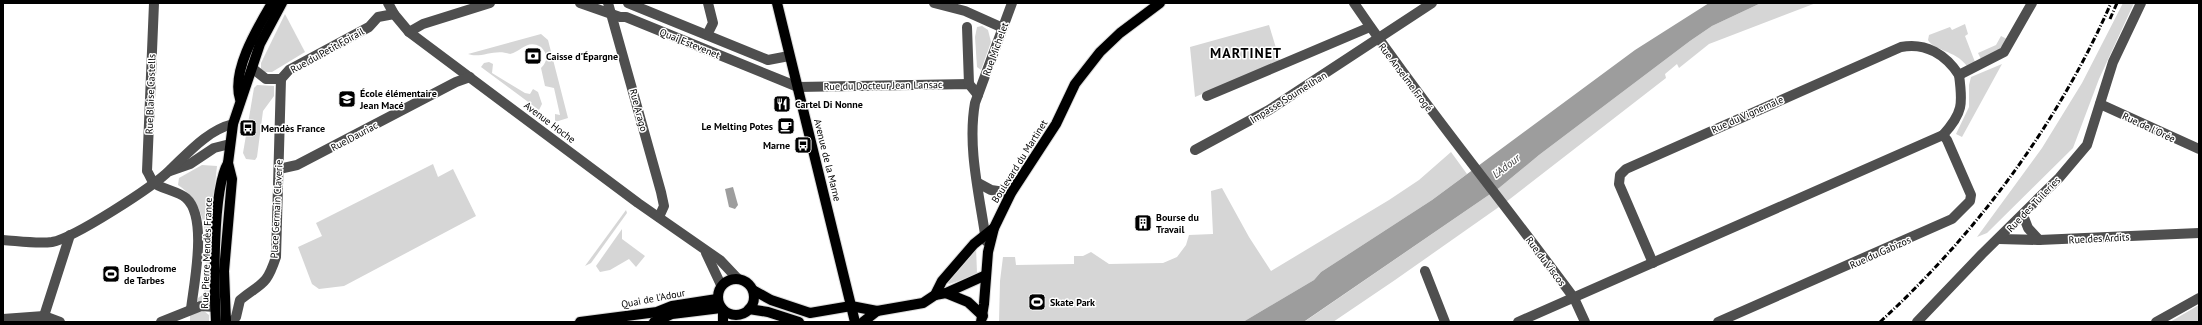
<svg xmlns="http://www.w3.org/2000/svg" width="2202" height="325" font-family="'PT Sans',sans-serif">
	<rect width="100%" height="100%" fill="#fff"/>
	<g fill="#d6d6d6">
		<polygon points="1761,3 1816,3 1709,44 1679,68 1677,64 1665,74 1666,78 1506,202 1395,280 1333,322 1304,322 1499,188 1539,155 1690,41 1712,26"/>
		<polygon points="2123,3 2134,3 2099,79 2073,148 1987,233 1977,237 2042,148 2082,83"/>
		<polygon points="285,14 305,52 272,72 264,72 261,69 261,63"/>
		<path d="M1965 24 1968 34 1965 36 1975 62 1967 66C1955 50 1934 51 1928 40L1929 35 1950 27 1952 30Z"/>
		<polygon points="1269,25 1280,61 1195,97 1190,47"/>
		<polygon points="982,26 988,30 991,42 981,70 977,67 975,37 977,27"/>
		<path d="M541 34 548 40 568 118 555 122V114L560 115 554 88 545 86 541 68C548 61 548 54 541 47 527 39 522 51 510 54 494 48 481 59 468 54Z"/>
		<polygon points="2001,36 2007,39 1998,51 1981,59 1978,53 1996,45"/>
		<polygon points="489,62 493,64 492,73 525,93 530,94 533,89 538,92 542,104 539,110 481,67 484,63"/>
		<polygon points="2002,64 1962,137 1956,134 1969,107 1969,85 1971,77"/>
		<polygon points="257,85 274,86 274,96 263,111 257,157 255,160 246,159 243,153 254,88"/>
		<polygon points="1451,152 1467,174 1432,200 1321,272 1314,280 1243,322 999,322 1000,281 1003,257 1015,257 1016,265 1074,264 1074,256 1083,256 1091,252 1109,264 1163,263 1177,257 1186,245 1189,235 1213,234 1211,191 1222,188 1249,237 1271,271 1389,200 1419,180"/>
		<polygon points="433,164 438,177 453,169 476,216 344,286 319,289 312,284 298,247 322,236 316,223"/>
		<path d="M202 165 217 166 210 234V303H196L198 298 204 294C205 255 215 210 178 185L179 178Z"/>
		<polygon points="626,210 627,213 591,263 585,266"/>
		<polygon points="622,229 622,239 645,256 636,267 629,259 610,270 600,272 596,266"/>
		<polygon points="976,247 977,273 974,276 949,284 947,282"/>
		<polygon points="2199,305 2199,322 2170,322"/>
		<polygon points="204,311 209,315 209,322 190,322 190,313"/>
	</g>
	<g fill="#9d9d9d">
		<polygon points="1709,3 1761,3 1712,26 1690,41 1539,155 1499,188 1305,321 1243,322 1314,280 1321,272 1432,200 1635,50"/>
		<polygon points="733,187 738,205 735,209 729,207 725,189"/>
	</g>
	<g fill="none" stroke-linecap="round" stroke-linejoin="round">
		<g stroke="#dbdbdb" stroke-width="12">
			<g id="major">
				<polyline points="777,3 855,322"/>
				<path d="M240 99C231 71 258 27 272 3"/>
				<circle cx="736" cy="297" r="18"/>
				<polyline points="753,290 771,300 810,313 851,306 877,311 923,303 935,295 942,281 974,244 994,228"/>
				<polyline points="946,293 968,302 983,316"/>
				<polyline points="935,295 946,293 986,275"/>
				<polyline points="749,309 768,312 799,322"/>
				<path d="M216 322C214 288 212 190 228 163"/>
				<polyline points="226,322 224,271 232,179 228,163 233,124 260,44 282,3"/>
				<polyline points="580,322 657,312 672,306 717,299"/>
				<polyline points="654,322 672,314 721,308"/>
				<polyline points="723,322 723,311"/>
				<polyline points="863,322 877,311"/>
				<polyline points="981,322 984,304 988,252 994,228 1011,193 1056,124 1075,84 1100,52 1120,33 1160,3"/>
			</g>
		</g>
		<g stroke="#4f4f4f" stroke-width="10">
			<path d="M154 3 147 171C149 174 151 179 153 182 158 188 178 191 186 198 208 217 194 283 191 309"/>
			<polyline points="388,3 394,14 409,32 638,203 720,260 737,278"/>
			<polyline points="580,3 620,17 626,17 798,87 969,84 978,95"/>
			<polyline points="608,3 661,192 664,206 659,217"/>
			<polyline points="628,3 768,60 789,56"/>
			<polyline points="934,3 965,11 1003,28"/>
			<path d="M1354 3C1423 104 1501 199 1574 298L1585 322"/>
			<polyline points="967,27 969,84"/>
			<polyline points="409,32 423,24 490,3"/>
			<polyline points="707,35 713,23 708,3"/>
			<polyline points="252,68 266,79 281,79"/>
			<polyline points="281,79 289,70 369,27 378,17 394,14"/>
			<polyline points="1207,96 1370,27"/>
			<polyline points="2100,104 2199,149"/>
			<polyline points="1195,150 1269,110 1432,3"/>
			<polyline points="279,169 297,165 456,82 470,77"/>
			<polyline points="170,171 190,164 214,148 230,144"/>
			<polyline points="978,183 991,190 1011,193"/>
			<polyline points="2023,215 2028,228 2039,240"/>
			<polyline points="1999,239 2039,240 2199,233"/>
			<path d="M3 240C18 241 37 244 52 242 74 238 153 187 170 170 189 152 208 130 233 124"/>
			<path d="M986 241C980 197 967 148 975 103L1012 3"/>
			<polyline points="706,253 721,285"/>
			<path d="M1653 263 1619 184 1620 175 1626 169 1901 47C1926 42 1946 55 1959 75L2004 52 2032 3"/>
			<polyline points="1425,271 1445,322"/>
			<polyline points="44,316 70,235"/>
			<polyline points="3,319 44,316 60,322"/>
			<polyline points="161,322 201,306 215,307"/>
			<path d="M232 322 236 317 240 300C262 282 266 287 276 257L281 79"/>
			<path d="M1518 322 1943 135C1963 113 1963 104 1959 75"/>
			<polyline points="1718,322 1952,219 1970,201 1971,195 1947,140 1943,135"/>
			<polyline points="1917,322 1982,254 2059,178 2087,145 2113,62 2141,3"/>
			<polyline points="2156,322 2199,298"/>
		</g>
		<use href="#major" stroke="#000" stroke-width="10"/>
		<g stroke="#000" stroke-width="3" stroke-dasharray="6 2 1 2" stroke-linecap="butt">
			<polyline points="2110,19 2117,3"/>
			<path d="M1880 322C1977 233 2058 124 2111 3"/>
		</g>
	</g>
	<defs>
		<g id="bank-square" transform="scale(0.9)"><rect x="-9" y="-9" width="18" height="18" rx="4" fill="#000" stroke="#fff"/><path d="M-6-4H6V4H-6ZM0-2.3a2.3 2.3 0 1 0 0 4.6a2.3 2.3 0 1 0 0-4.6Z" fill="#fff"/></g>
		<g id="school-square" transform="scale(0.9)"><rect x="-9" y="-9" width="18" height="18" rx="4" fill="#000" stroke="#fff"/><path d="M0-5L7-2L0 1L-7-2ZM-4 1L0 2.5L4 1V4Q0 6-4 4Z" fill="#fff"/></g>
		<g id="restaurant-square" transform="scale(0.9)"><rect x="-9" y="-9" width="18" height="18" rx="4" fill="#000" stroke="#fff"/><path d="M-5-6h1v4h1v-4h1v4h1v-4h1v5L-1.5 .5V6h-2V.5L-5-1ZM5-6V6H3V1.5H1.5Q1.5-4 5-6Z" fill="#fff"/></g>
		<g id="cafe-square" transform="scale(0.9)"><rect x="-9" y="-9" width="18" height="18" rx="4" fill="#000" stroke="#fff"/><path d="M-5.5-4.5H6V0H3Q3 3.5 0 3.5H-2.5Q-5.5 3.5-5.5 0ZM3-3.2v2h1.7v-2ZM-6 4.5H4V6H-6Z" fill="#fff"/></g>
		<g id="bus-square" transform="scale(0.9)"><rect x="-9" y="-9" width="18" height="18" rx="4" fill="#000" stroke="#fff"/><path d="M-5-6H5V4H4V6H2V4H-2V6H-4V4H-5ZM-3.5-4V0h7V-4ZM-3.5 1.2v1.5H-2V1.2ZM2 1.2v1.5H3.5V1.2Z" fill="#fff"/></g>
		<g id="building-square" transform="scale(0.9)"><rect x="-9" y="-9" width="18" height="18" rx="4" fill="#000" stroke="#fff"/><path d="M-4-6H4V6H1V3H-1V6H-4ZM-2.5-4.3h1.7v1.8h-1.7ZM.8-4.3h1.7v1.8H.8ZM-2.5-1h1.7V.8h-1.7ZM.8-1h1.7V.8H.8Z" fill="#fff"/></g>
		<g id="stadium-square" transform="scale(0.9)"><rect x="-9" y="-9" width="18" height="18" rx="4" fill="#000" stroke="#fff"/><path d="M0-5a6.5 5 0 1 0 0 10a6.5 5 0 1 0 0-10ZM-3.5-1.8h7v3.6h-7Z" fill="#fff"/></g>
	</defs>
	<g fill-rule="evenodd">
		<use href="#bank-square" x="533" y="56"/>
		<use href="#school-square" x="347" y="99"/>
		<use href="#restaurant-square" x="782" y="104"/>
		<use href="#cafe-square" x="786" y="126"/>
		<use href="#bus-square" x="248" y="128"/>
		<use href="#bus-square" x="803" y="145"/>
		<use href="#building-square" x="1143" y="223"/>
		<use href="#stadium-square" x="111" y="274"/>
		<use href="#stadium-square" x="1037" y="302"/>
	</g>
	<g text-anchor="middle" stroke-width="3" stroke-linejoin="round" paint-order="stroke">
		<g font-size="10" fill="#000" stroke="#fff">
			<text transform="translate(690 43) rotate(22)" y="4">Quai Estevenet</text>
			<text transform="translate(995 49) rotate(-70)" y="4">Rue Michelet</text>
			<text transform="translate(327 50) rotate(-29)" y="4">Rue du Petit Foirail</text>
			<text transform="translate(1406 77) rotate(53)" y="4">Rue Anselme Frogé</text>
			<text transform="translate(883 85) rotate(-1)" y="4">Rue du Docteur Jean Lansac</text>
			<text transform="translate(150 94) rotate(-88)" y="4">Rue Blaise Castells</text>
			<text transform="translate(1288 97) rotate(-32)" y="4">Impasse Soumeilhan</text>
			<text transform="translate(639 110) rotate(75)" y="4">Rue Arago</text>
			<text transform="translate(1747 114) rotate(-24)" y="4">Rue du Vignemale</text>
			<text transform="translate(550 122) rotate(37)" y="4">Avenue Hoche</text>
			<text transform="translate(2149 127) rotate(25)" y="4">Rue de l'Orée</text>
			<text transform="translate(354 136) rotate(-28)" y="4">Rue Dauriac</text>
			<text transform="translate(828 160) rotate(76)" y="4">Avenue de la Marne</text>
			<text transform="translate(1019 161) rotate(-58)" y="4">Boulevard du Martinet</text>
			<text transform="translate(2033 204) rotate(-46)" y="4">Rue des Tuileries</text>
			<text transform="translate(276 209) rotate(-87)" y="4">Place Germain Claverie</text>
			<text transform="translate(2099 238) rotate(-3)" y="4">Rue des Ardits</text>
			<text transform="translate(1880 252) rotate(-24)" y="4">Rue du Gabizos</text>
			<text transform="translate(206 253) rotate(-88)" y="4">Rue Pierre Mendès France</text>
			<text transform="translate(1546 261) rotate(53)" y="4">Rue du Viscos</text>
			<text transform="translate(653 298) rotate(-11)" y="4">Quai de l'Adour</text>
		</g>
		<g font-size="10" font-weight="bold" fill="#000" stroke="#fff" text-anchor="start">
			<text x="546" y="60">Caisse d'Épargne</text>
			<text x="360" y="97">École élémentaire<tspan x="360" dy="12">Jean Macé</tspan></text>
			<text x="795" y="108">Cartel Di Nonne</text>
			<text x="773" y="130" text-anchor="end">Le Melting Potes</text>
			<text x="261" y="132">Mendès France</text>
			<text x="790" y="149" text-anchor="end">Marne</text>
			<text x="1156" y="221">Bourse du<tspan x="1156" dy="12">Travail</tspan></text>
			<text x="124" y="272">Boulodrome<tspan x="124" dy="12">de Tarbes</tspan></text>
			<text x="1050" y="306">Skate Park</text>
		</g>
		<g font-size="11" font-style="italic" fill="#3e3e3e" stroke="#fff">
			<text transform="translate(1506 166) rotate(-38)" y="4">L'Adour</text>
		</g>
		<g font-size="14" font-weight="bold" letter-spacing="1" fill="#000" stroke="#fff">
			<text x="1246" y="58">MARTINET</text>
		</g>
	</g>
	<rect width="2202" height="325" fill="none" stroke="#000000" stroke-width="8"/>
</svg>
